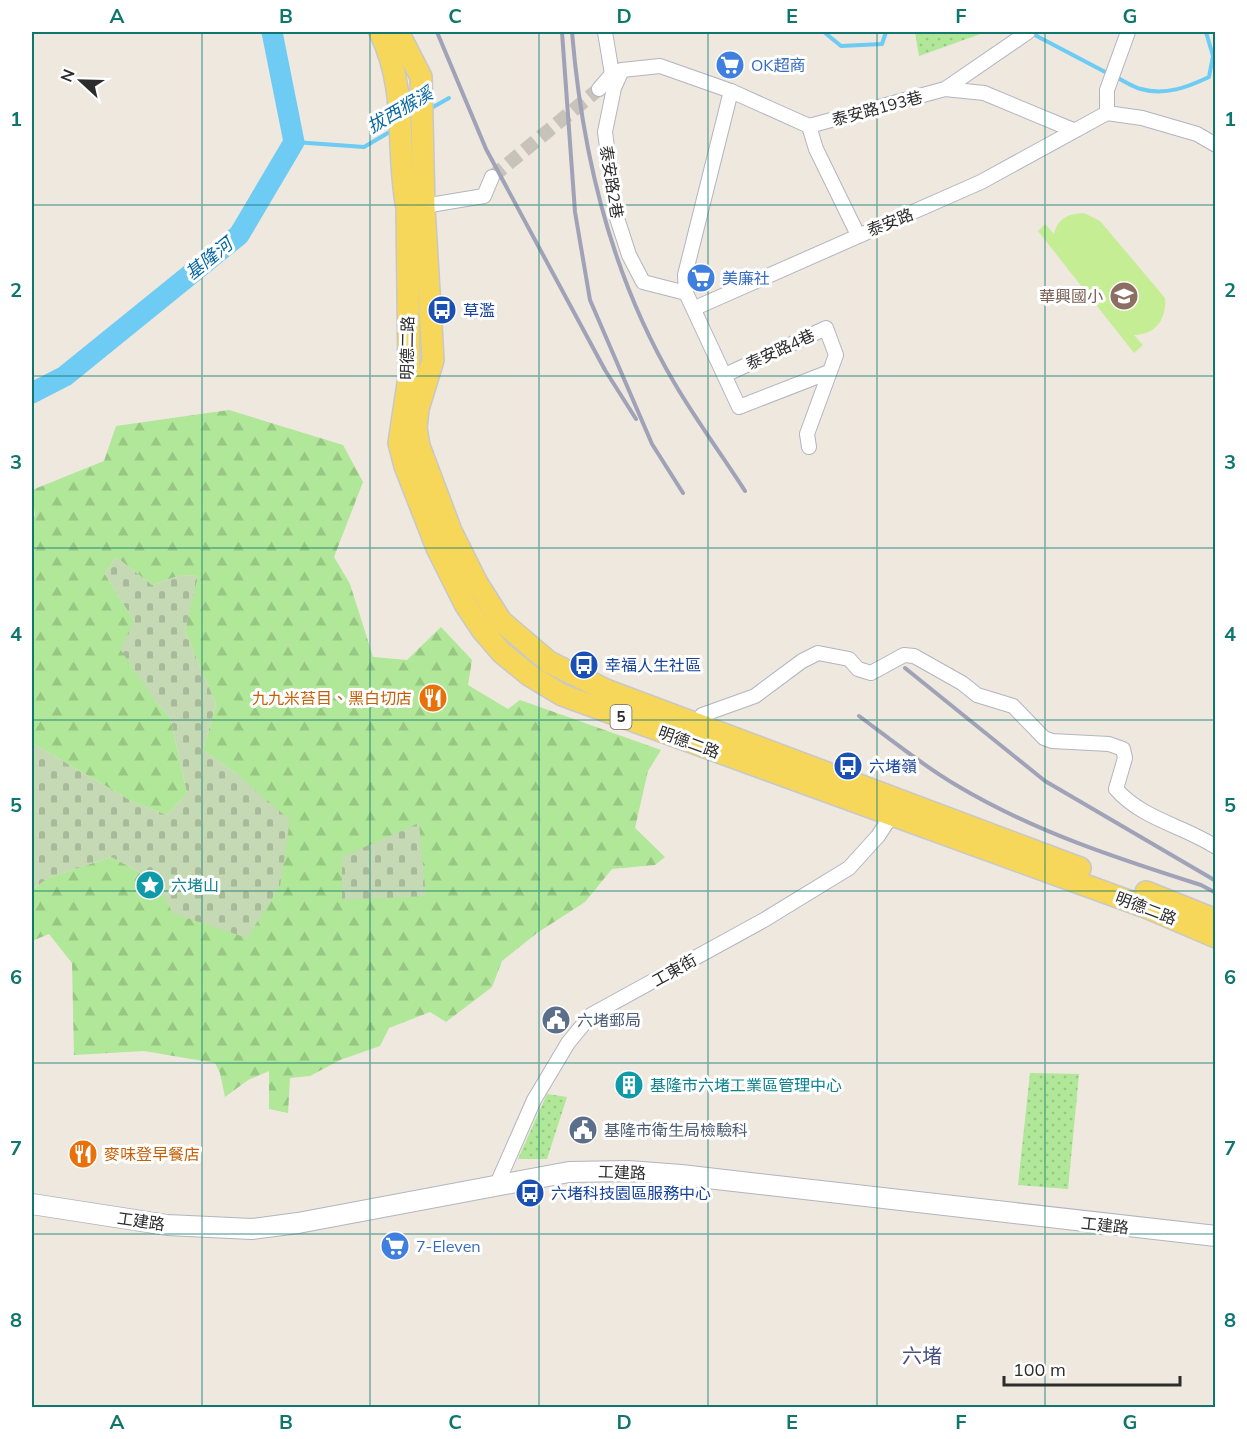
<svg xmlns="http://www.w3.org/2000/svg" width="1247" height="1439" font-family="Mulish,'Noto Sans TC',sans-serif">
	<defs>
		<pattern id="grass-dots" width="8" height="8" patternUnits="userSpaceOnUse" patternTransform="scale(1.5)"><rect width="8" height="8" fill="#b0e798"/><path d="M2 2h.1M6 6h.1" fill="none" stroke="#98c683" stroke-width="1.8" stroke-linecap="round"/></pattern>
		<pattern id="forest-firs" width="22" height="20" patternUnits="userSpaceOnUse" patternTransform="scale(1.5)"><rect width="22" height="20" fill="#b0e798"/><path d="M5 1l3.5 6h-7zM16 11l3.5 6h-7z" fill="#98c683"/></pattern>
		<pattern id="cemetery-stones" width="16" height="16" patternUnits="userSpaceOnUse" patternTransform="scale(1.5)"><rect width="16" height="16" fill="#c5d9b4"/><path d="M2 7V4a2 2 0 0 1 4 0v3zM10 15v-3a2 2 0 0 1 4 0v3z" fill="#a9ba9b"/></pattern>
	</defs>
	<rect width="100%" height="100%" fill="#eee8de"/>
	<g fill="url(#grass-dots)">
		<polygon points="915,32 986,32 919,56"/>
		<polygon points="1030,1073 1079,1074 1068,1189 1018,1185"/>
		<polygon points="547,1094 567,1097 547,1159 518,1159"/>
	</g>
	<path fill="url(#forest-firs)" d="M229 410 343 445 363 482 334 557 350 584 373 657 407 660 441 627 472 660 468 685 508 709 520 700 661 750 648 771 635 828 665 857 655 865 612 869 585 902 537 933 502 961 492 987 446 1022 430 1012 389 1028 380 1046 340 1060 310 1076 290 1078 288 1113 269 1109V1071L248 1080 225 1097 220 1073 215 1063 144 1051 74 1055 72 963 49 934 32 941V890L48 878 111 857C139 871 162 883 173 913L237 774 203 750 216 704 185 631 197 576 181 575 152 585 116 557 105 574 134 621 155 701 170 717 187 793 167 815 133 802 32 743V520L35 515 32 490 104 461 116 426Z"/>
	<g fill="url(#cemetery-stones)">
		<path d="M116 557 152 585 181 575 198 576 185 631 216 704 203 750 237 774 290 820 280 886 247 938 172 913C162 883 139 871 111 857L48 878 32 890V743L133 802 167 815 187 793 170 717 155 701 120 649 134 621 105 574Z"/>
		<polygon points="419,823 426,896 342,900 342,857"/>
	</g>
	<path fill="#c5ee94" d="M1084 213 1100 221 1165 298C1167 318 1156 335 1134 335L1143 345 1134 353 1038 231 1045 224 1054 234C1058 218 1068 214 1084 213Z"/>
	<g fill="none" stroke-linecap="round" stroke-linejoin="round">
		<g stroke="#6dcbf4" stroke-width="4">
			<polyline points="824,32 841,46 882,44 886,32"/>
			<polyline points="1031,33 1109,74"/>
			<path d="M1116 77C1124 81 1133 87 1141 89 1165 96 1188 87 1209 77L1213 56 1206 32"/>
			<polyline points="428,110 449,98"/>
			<polyline points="294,142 364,147 393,130"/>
		</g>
		<polyline stroke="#6dcbf4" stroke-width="21" points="32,393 65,376 239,235 294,142 272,32"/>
		<polyline stroke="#c7c2ba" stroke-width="14" stroke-dasharray="14 7" stroke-linecap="butt" points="492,177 599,89"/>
		<g stroke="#b2b4c0" stroke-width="16">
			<g id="street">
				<polyline points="605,32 612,74"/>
				<polyline points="622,70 614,88 605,132 616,215 629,255 643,282 686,293"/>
				<polyline points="599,89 612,74 622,70 660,66 731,91 809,126 816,149 858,235"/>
				<polyline points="945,89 984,93 1073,130"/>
				<polyline points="731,91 685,275 686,293 739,407 829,372"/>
				<polyline points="1107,113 1107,90 1128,32"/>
				<polyline points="809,126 945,89 1028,32"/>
				<polyline points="418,207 484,196 492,177"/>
				<polyline points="695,308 981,182 1107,113 1142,118 1197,134 1216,145"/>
				<polyline points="725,375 826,328 836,355 807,434 809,447"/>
				<path d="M702 715 755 696 802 661 818 653 849 659 858 669 871 673 904 655 914 656 962 683 977 695 1013 706 1044 738 1052 741 1109 744 1123 749 1125 758 1116 789C1142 819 1184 826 1216 847"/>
				<polyline points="497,1184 534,1100 568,1043 591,1015 764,920 849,868 878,836 895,810"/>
			</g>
		</g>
		<g stroke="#b2b4c0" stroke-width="22">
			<polyline id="secondary" points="32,1204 167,1225 252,1229 298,1223 569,1172 628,1171 681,1175 1216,1236"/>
		</g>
		<g stroke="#c8c8c8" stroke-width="24">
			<g id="primary">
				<path d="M380 32C409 92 395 145 407 208L409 377 399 443 405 466 437 548 465 604 483 631 502 653 529 675 562 695 1148 908 1216 937"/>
				<polyline points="398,32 421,77 424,207 433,360 418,409 416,428 419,446 451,531 477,583 501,621 549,662 606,690 1080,868"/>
				<polyline points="1146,892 1216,920"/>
			</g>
		</g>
		<use href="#street" stroke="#fff" stroke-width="14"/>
		<use href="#secondary" stroke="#fff" stroke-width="20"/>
		<use href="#primary" stroke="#f6d75a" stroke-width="21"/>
		<g stroke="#a0a2b7" stroke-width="4">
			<polyline points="437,32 486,149 605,370 636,419"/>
			<polyline points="562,32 575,212 590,300 652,444 683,493"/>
			<path d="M572 32C582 153 612 278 675 384 696 420 722 455 745 491"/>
			<polyline points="905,668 1045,781 1216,881"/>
			<path d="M859 716C890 739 922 765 956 785 1033 831 1116 858 1201 885L1216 893"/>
		</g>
	</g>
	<path fill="none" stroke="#0f766e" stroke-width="1.5" stroke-opacity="0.55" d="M202 32V1408M370 32V1408M539 32V1408M708 32V1408M877 32V1408M1045 32V1408M32 205H1216M32 376H1216M32 548H1216M32 720H1216M32 891H1216M32 1063H1216M32 1234H1216"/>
	<defs>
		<g id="supermarket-disc" transform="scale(1.5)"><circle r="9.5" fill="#3f7fe0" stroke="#fff"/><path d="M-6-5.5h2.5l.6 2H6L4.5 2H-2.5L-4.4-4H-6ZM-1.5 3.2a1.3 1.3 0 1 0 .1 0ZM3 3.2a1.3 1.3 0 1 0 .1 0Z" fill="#fff"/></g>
		<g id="school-disc" transform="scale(1.5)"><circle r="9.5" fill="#8d6e63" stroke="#fff"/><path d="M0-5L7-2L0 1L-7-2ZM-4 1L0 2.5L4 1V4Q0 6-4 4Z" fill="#fff"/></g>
		<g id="bus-disc" transform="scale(1.5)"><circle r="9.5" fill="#1a4fb4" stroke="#fff"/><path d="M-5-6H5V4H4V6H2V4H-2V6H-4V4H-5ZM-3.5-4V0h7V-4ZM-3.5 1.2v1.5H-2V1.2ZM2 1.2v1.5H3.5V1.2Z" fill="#fff"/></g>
		<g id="restaurant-disc" transform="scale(1.5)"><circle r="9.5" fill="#e8710a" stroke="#fff"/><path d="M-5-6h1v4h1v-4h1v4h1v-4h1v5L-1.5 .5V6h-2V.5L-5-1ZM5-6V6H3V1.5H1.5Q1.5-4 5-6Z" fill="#fff"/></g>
		<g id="sight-disc" transform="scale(1.5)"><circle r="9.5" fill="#0f9aa8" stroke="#fff"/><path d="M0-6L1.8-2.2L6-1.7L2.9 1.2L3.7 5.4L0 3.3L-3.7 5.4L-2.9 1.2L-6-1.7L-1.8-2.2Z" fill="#fff"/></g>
		<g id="civic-disc" transform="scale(1.5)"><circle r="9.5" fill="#5c6f8a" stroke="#fff"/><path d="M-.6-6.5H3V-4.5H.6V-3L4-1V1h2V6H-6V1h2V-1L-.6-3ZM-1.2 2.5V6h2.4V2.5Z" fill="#fff"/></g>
		<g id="building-disc" transform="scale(1.5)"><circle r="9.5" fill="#0f9aa8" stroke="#fff"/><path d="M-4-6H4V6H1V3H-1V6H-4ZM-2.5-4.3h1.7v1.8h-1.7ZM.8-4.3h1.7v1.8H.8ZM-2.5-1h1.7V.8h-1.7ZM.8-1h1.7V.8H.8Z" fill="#fff"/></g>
	</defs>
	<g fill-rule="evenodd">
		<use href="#supermarket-disc" x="730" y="65"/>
		<use href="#supermarket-disc" x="701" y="278"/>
		<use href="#school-disc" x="1124" y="296"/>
		<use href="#bus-disc" x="442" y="310"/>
		<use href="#bus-disc" x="584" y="665"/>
		<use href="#restaurant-disc" x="433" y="698"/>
		<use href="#bus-disc" x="848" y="766"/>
		<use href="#sight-disc" x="150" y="885"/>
		<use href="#civic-disc" x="556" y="1020"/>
		<use href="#building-disc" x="629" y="1085"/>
		<use href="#civic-disc" x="583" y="1130"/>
		<use href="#restaurant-disc" x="83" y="1154"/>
		<use href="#bus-disc" x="530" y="1193"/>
		<use href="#supermarket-disc" x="395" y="1246"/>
	</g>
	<g text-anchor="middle" stroke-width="6" stroke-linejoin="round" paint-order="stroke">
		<rect fill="#fff" stroke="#6b6b6b" stroke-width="1.5" x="610.5" y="705" width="21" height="24" rx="4.5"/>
		<g font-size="15" font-weight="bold" fill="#2c2c2c">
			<text x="621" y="722">5</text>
		</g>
		<g font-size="16" fill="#366cbe" stroke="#fff" text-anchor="start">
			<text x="751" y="71">OK超商</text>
			<text x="722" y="284">美廉社</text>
			<text x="416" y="1252">7-Eleven</text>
		</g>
		<g font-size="16" fill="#2c2c2c" stroke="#fff">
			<text transform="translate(877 108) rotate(-15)" y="6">泰安路193巷</text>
			<text transform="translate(612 182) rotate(81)" y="6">泰安路2巷</text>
			<text transform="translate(890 222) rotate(-22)" y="6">泰安路</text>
			<text transform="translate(407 348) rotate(-89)" y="6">明德二路</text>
			<text transform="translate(780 349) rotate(-25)" y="6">泰安路4巷</text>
			<text transform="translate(689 742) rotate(20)" y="6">明德二路</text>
			<text transform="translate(1146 908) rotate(21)" y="6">明德二路</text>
			<text transform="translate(674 970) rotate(-29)" y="6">工東街</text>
			<text transform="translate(622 1172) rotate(2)" y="6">工建路</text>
			<text transform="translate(141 1221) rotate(8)" y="6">工建路</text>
			<text transform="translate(1105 1225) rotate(6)" y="6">工建路</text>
		</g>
		<g font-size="16" fill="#785e54" stroke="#fff" text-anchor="end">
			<text x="1103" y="302">華興國小</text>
		</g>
		<g font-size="16" fill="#164399" stroke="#fff" text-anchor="start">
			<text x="463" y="316">草濫</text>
			<text x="605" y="671">幸福人生社區</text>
			<text x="869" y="772">六堵嶺</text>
			<text x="551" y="1199">六堵科技園區服務中心</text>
		</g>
		<g font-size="16" fill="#c56008" stroke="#fff" text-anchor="end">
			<text x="412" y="704">九九米苔目、黑白切店</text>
			<text x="104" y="1160" text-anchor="start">麥味登早餐店</text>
		</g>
		<g font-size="16" fill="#0d838f" stroke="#fff" text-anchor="start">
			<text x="171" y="891">六堵山</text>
			<text x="650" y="1091">基隆市六堵工業區管理中心</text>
		</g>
		<g font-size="16" fill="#4e5e75" stroke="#fff" text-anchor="start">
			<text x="577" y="1026">六堵郵局</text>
			<text x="604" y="1136">基隆市衛生局檢驗科</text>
		</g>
		<g font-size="18" font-style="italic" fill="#0869a4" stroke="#fff">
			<text transform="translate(400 110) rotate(-30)" y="6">拔西猴溪</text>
			<text transform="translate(209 259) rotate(-39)" y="6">基隆河</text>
		</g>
		<g font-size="20" fill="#4a517f" stroke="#fff">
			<text x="922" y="1363">六堵</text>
		</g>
	</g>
	<rect width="1247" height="1439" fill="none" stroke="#ffffff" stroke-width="66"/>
	<g transform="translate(81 81) rotate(292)" stroke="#ffffff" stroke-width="4.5" paint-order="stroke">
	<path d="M0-4.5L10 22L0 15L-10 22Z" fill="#2c2c2c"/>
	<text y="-9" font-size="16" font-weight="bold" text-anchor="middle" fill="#2c2c2c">N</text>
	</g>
	<path d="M1004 1376v9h176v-9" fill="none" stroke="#2c2c2c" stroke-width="3"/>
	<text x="1013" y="1376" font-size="18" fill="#2c2c2c" stroke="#ffffff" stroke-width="4.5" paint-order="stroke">100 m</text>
	<rect x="33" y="33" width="1181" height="1373" fill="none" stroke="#0f766e" stroke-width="2"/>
	<g font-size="20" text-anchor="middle" font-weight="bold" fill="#0f766e">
		<text x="117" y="23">A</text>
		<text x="286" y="23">B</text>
		<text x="455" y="23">C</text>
		<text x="624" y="23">D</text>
		<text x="792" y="23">E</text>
		<text x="961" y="23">F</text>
		<text x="1130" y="23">G</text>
		<text x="16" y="126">1</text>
		<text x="1230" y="126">1</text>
		<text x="16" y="297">2</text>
		<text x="1230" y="297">2</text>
		<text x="16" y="469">3</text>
		<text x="1230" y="469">3</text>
		<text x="16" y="641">4</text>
		<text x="1230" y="641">4</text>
		<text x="16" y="812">5</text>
		<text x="1230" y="812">5</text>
		<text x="16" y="984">6</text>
		<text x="1230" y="984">6</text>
		<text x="16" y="1155">7</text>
		<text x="1230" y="1155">7</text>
		<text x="16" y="1327">8</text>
		<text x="1230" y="1327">8</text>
		<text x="117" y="1429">A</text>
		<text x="286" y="1429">B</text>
		<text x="455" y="1429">C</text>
		<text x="624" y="1429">D</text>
		<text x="792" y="1429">E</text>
		<text x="961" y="1429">F</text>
		<text x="1130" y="1429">G</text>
	</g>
</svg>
